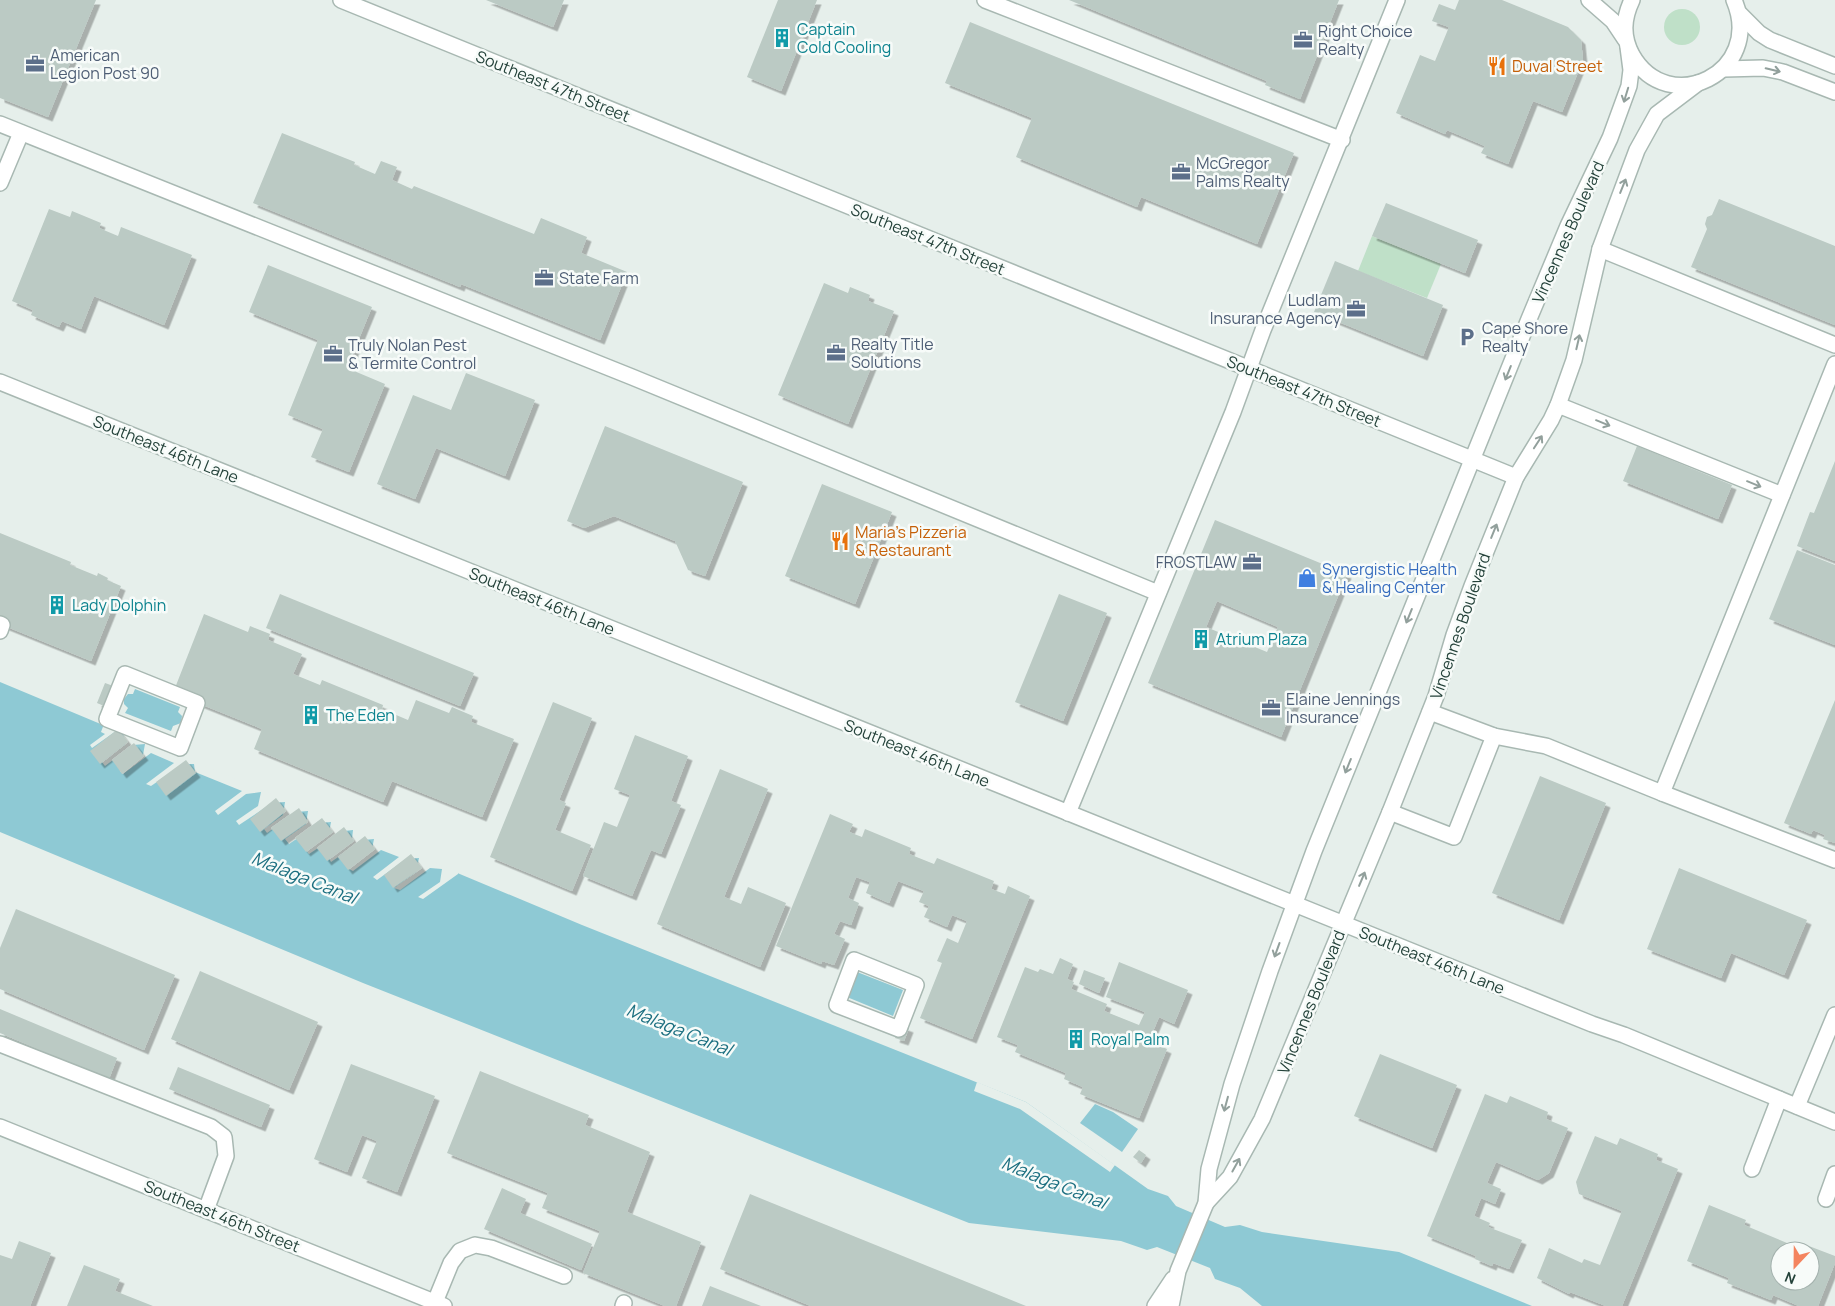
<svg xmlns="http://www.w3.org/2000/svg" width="1835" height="1306" font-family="Manrope,sans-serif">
	<defs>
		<filter id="shadow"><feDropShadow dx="4.5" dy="4.5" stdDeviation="0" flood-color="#0004"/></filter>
	</defs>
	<rect width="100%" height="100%" fill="#e6efeb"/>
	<g fill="#bfe0c8">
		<circle cx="1682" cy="27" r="18"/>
		<polygon points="1372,236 1441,264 1427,298 1358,271"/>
	</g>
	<g fill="#8ec9d4">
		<polygon points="0,682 582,925 1026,1102 1148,1189 1168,1196 1176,1206 1225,1227 1240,1225 1262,1232 1399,1252 1532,1306 1262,1306 1240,1288 1215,1279 1210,1268 1157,1247 1147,1250 1121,1241 969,1223 363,983 0,832"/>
		<polygon points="135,689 180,707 178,712 182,716 181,723 173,726 171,731 125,713 128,708 124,704 124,699 128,694 133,694"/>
		<polygon points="857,972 903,990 893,1016 847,997"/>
		<polygon points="1095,1104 1113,1112 1138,1129 1122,1152 1080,1123"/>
	</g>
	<g fill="#e6efeb">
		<polygon points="104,724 458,872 458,874 423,899 418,897 440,882 442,869 430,868 400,890 394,888 416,872 419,858 406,859 377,880 373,877 399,857 381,850 353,871 347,868 372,849 374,839 363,840 331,862 329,858 352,839 353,830 344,831 309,854 306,850 329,833 331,822 320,823 289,844 285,839 306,824 308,811 296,812 267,833 264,829 283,815 285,802 272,803 239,825 236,821 258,806 261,792 246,794 218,815 215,811 242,791 195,772 194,764 183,764 151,786 146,784 174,763 151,753 123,774 120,771 143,755 145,744 133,745 105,766 102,762 125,744 123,734 116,731 92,748 90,745 105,734 101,732"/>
		<polygon points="977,1082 1026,1102 1115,1165 1110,1172 1020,1109 974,1091"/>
	</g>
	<g fill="#bbcac4" fill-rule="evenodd" filter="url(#shadow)">
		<polygon points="0,0 96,0 48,117 0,98"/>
		<polygon points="486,0 564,0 553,27"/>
		<polygon points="778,0 817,0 781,91 747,77"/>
		<polygon points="1069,0 1339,0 1300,99 1265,85 1267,81"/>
		<polygon points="1459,0 1502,0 1568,27 1581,40 1583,60 1562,112 1533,101 1508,164 1481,153 1485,146 1447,130 1445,134 1396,113 1420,55 1435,61 1449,27 1432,21 1439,4 1455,10"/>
		<polygon points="970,22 1294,153 1257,244 1141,197 1137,207 1016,157 1032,118 945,83"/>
		<polygon points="282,133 355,162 354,165 375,174 381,161 397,167 392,180 412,189 414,186 534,234 541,218 587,237 581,253 627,272 600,340 461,284 460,287 253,203"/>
		<polygon points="1719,199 1835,246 1835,325 1691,267 1707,229 1705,224 1707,217 1712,215"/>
		<polygon points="1386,203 1478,240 1465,273 1372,236"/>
		<polygon points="49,209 70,217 72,211 101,223 99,228 118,236 121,227 192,255 164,325 94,296 81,329 62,321 59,327 31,315 33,310 12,301"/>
		<polygon points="1335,261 1443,305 1423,356 1314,312"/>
		<polygon points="268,265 372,307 347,368 385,384 349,472 311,457 323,429 288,415 318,340 249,312"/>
		<polygon points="824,283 848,293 850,287 870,295 868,301 894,311 848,424 778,395"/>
		<polygon points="466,373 535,400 505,476 436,448 415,499 377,484 413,395 451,410"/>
		<polygon points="605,426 743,482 705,576 688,570 675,541 614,516 584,528 567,521"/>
		<polygon points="1637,446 1732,485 1718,519 1623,481"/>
		<polygon points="1835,461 1835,561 1797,546 1810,512 1814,513"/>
		<polygon points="822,484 892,512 855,604 785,576"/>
		<path d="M1215 520 1347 574 1281 737 1148 683ZM1217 601 1278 627 1267 652 1206 627Z"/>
		<polygon points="0,533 71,562 70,565 97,576 98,573 108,578 107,580 121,586 91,661 0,624"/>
		<polygon points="1797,550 1835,565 1835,645 1769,619"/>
		<polygon points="280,594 474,673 460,706 266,628"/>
		<polygon points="1059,594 1107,613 1063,721 1015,702"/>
		<polygon points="204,614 248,632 250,626 270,634 268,640 302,654 293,674 320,685 322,680 383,705 382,709 408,720 416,700 449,713 452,707 473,716 471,722 514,739 482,817 392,781 383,802 254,749 262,729 173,693"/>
		<polygon points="105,683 119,688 111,709 97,703"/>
		<polygon points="1835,700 1835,843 1823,839 1825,835 1813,830 1811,834 1784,823"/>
		<polygon points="553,702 592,718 559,800 566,803 555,830 591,845 572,891 490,857"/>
		<polygon points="118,729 128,742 100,764 90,751"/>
		<polygon points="635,735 688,756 671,801 681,805 661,854 651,850 632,896 583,876 604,822 617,827 630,795 614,789"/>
		<polygon points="134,743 144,756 122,774 112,760"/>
		<polygon points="186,760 196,773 166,796 156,782"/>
		<polygon points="720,769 768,789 724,897 741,904 748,887 786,903 760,967 657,924"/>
		<polygon points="1540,776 1606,803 1559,920 1492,893"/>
		<polygon points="276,798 286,811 260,832 250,819"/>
		<polygon points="299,808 308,822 281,841 271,828"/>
		<polygon points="830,814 853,824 849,832 862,837 865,829 911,848 909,854 934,864 937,858 994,881 991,889 1005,894 1008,886 1030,896 972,1039 920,1018 942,963 937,961 947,938 958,943 967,921 952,915 947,927 924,917 929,906 919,902 924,891 898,881 889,903 866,893 870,882 856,877 848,898 859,903 851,925 840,921 834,934 845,939 834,965 822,961 821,964 776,946"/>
		<polygon points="322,818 333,832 306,852 295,838"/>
		<polygon points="344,827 354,841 327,861 317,848"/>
		<polygon points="365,836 375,849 348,870 338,857"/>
		<polygon points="411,854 422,868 393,888 384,875"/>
		<polygon points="1679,868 1807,920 1784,975 1731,953 1721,978 1647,949"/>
		<polygon points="16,909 175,975 144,1050 0,989 0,948"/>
		<polygon points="1060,958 1073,964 1067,979 1074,982 1071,989 1107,1004 1104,1011 1139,1025 1145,1012 1106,997 1119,962 1188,990 1174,1024 1159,1017 1149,1041 1167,1049 1139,1118 1080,1094 1083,1087 1064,1079 1066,1073 1015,1052 1018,1045 997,1037 1025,967 1038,972 1040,969 1053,974"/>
		<polygon points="1084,970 1105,978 1099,993 1079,984"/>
		<polygon points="200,971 318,1022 289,1090 171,1039"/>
		<polygon points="0,1009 117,1058 109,1079 0,1033"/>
		<polygon points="901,1025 909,1028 904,1041 895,1038"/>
		<polygon points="1380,1054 1457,1085 1432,1148 1354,1116"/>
		<polygon points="351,1064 435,1096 397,1192 362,1178 377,1141 362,1135 347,1172 314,1159"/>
		<polygon points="178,1067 270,1105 261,1127 169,1089"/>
		<polygon points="480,1071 589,1115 585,1125 650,1152 627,1212 701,1242 676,1306 665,1306 583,1273 600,1231 542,1208 548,1193 447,1153"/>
		<polygon points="1485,1094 1507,1103 1510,1096 1548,1112 1546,1119 1568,1128 1549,1173 1538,1180 1496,1162 1487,1183 1501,1189 1495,1204 1481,1198 1474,1216 1490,1223 1488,1227 1522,1240 1509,1269 1493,1263 1492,1266 1475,1259 1476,1256 1427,1236"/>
		<polygon points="1595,1136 1617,1145 1620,1138 1658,1154 1656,1160 1678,1169 1622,1306 1606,1306 1570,1292 1569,1294 1537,1278 1549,1248 1582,1263 1584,1259 1600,1265 1622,1211 1579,1194 1576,1182"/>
		<polygon points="1139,1150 1146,1155 1141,1163 1133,1157"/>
		<polygon points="502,1188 526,1199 520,1213 592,1244 581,1270 484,1229"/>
		<polygon points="750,1194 1026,1306 811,1306 720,1269"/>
		<path d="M1709 1205 1746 1220 1744 1225 1799 1248 1801 1243 1835 1256V1263L1818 1306H1799L1773 1295 1771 1300 1727 1283 1729 1278 1687 1261ZM1780 1251H1810V1281H1780Z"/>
		<polygon points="19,1241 51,1253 30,1306 0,1306 0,1255 12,1259"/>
		<polygon points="84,1265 120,1279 115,1291 153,1306 67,1306"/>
		<polygon points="710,1286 761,1306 702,1306"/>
	</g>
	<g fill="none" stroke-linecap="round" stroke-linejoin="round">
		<g stroke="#a8b8b2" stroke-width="18">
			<g id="minor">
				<polyline points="341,0 1516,477"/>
				<polyline points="985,0 1342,140"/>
				<polyline points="1589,0 1613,21 1625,39"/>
				<path d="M1632 0C1623 19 1622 36 1632 55 1668 119 1765 73 1734 0"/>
				<polyline points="1740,14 1759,33 1770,40 1835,66"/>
				<polyline points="1724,69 1763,68 1783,72 1835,92"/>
				<polyline points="0,124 632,377 1158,593"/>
				<polyline points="0,183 21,133"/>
				<polyline points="1600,249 1835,345"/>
				<polyline points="1835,364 1662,793 1835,860"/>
				<polyline points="0,382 1592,1024 1624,1035 1835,1122"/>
				<polyline points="1558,405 1782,495"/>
				<polyline points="0,624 2,625 0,631"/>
				<polygon points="125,674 197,703 180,748 107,719"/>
				<polyline points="1430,712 1494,736 1546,746 1662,793"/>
				<polyline points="1390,812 1454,837 1494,736"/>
				<polyline points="1068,813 1233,412 1263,330 1397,0"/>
				<polygon points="854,960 916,985 899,1029 837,1005"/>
				<polyline points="0,1044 211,1127 224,1137 226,1156 206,1210"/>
				<polyline points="1797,1106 1835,1015"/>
				<polyline points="0,1127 444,1306"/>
				<polyline points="1752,1169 1779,1099"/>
				<polyline points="1826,1199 1835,1174"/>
				<polyline points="1206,1203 1230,1177 1262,1119 1390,812 1436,696 1454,635 1472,586 1516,477 1551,420 1558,405 1574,360 1600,249 1637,150 1657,114 1698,83"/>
				<polyline points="435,1302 451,1263 460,1251 475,1245 491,1248 564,1276"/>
				<polyline points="623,1306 624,1303"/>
				<polyline points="1155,1306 1173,1279"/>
				<polyline points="1171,1306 1178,1271 1206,1203 1209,1169 1232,1084 1270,971 1314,851 1529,319 1568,226 1610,138 1629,86 1631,70 1628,47"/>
			</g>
		</g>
		<use href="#minor" stroke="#fff" stroke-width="15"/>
	</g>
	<defs><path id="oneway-shaft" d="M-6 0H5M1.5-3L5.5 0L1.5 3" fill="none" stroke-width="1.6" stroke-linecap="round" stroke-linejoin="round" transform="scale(1.25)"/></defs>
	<g stroke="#92a09c">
		<use href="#oneway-shaft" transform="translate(1773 70) rotate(13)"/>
		<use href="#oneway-shaft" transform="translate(1626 95) rotate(107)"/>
		<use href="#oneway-shaft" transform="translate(1623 186) rotate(-68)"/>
		<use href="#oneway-shaft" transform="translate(1578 342) rotate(-77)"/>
		<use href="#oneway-shaft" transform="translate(1508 373) rotate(112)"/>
		<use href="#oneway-shaft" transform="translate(1603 423) rotate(22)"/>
		<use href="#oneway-shaft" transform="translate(1538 442) rotate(-57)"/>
		<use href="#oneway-shaft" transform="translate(1754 484) rotate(22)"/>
		<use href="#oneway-shaft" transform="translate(1494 531) rotate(-68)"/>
		<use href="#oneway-shaft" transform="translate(1409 616) rotate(112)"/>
		<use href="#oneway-shaft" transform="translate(1348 766) rotate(112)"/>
		<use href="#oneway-shaft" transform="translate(1362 879) rotate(-67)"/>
		<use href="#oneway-shaft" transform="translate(1277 950) rotate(110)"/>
		<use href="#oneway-shaft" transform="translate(1226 1104) rotate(105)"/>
		<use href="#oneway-shaft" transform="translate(1236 1165) rotate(-61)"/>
	</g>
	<defs>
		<g id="building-bare" transform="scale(1.5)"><path d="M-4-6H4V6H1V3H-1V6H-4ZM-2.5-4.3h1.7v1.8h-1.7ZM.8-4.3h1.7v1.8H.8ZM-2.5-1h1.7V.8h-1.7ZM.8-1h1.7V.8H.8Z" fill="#0f9aa8" stroke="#f7fbf9" stroke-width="2.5" paint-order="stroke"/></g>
		<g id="office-bare" transform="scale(1.5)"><path d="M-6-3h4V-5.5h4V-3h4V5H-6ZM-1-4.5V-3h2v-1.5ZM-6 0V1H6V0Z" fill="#5c6f8a" stroke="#f7fbf9" stroke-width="2.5" paint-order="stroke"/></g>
		<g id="restaurant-bare" transform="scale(1.5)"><path d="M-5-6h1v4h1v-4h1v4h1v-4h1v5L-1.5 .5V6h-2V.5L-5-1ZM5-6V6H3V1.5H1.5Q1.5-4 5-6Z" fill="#e8710a" stroke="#f7fbf9" stroke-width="2.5" paint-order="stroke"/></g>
		<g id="parking-bare" transform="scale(1.5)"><path d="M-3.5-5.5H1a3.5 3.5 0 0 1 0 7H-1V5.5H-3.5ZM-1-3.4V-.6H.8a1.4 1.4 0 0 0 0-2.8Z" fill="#5c6f8a" stroke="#f7fbf9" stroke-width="2.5" paint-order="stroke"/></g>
		<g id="shop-bare" transform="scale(1.5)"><path d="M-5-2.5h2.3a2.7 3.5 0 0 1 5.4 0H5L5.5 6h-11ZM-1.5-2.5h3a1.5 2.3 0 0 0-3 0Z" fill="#3f7fe0" stroke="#f7fbf9" stroke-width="2.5" paint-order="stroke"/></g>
	</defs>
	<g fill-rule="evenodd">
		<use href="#building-bare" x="782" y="38"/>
		<use href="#office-bare" x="1303" y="40"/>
		<use href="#office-bare" x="35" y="64"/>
		<use href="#restaurant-bare" x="1497" y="66"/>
		<use href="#office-bare" x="1181" y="172"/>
		<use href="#office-bare" x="544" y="278"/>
		<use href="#office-bare" x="1356" y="309"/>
		<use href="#parking-bare" x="1467" y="337"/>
		<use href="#office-bare" x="836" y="353"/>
		<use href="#office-bare" x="333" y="354"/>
		<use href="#restaurant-bare" x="840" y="541"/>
		<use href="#office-bare" x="1252" y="562"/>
		<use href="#shop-bare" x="1307" y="578"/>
		<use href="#building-bare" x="57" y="605"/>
		<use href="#building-bare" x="1201" y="639"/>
		<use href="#office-bare" x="1271" y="708"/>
		<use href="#building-bare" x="311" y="715"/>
		<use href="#building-bare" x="1076" y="1039"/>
	</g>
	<g text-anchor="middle" stroke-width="5" stroke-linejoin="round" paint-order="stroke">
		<g font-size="16" fill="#0d838f" stroke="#f7fbf9" text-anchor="start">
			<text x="797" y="35">Captain<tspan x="797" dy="18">Cold Cooling</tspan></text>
			<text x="72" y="611">Lady Dolphin</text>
			<text x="1216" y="645">Atrium Plaza</text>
			<text x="326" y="721">The Eden</text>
			<text x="1091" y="1045">Royal Palm</text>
		</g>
		<g font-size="16" fill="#4e5e75" stroke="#f7fbf9" text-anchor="start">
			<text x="1318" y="37">Right Choice<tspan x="1318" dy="18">Realty</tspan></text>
			<text x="50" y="61">American<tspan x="50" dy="18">Legion Post 90</tspan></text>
			<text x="1196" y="169">McGregor<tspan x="1196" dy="18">Palms Realty</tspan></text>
			<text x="559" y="284">State Farm</text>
			<text x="1341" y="306" text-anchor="end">Ludlam<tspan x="1341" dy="18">Insurance Agency</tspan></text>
			<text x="1482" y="334">Cape Shore<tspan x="1482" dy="18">Realty</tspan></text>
			<text x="851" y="350">Realty Title<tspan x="851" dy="18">Solutions</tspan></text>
			<text x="348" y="351">Truly Nolan Pest<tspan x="348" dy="18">&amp; Termite Control</tspan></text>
			<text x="1237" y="568" text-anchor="end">FROSTLAW</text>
			<text x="1286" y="705">Elaine Jennings<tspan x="1286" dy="18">Insurance</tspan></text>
		</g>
		<g font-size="16" fill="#c56008" stroke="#f7fbf9" text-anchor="start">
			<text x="1512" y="72">Duval Street</text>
			<text x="855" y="538">Maria's Pizzeria<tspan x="855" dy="18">&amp; Restaurant</tspan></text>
		</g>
		<g font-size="16" fill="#24423a" stroke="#f7fbf9">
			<text transform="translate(553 86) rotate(22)" y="6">Southeast 47th Street</text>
			<text transform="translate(1568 232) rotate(-66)" y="6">Vincennes Boulevard</text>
			<text transform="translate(928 239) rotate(22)" y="6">Southeast 47th Street</text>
			<text transform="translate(1304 391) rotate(22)" y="6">Southeast 47th Street</text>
			<text transform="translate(166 449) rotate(22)" y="6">Southeast 46th Lane</text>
			<text transform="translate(542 601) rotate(22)" y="6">Southeast 46th Lane</text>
			<text transform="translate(1460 626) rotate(-71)" y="6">Vincennes Boulevard</text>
			<text transform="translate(917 753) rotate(22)" y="6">Southeast 46th Lane</text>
			<text transform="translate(1432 960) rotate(22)" y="6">Southeast 46th Lane</text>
			<text transform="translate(1311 1002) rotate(-68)" y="6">Vincennes Boulevard</text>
			<text transform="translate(222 1216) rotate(22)" y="6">Southeast 46th Street</text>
		</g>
		<g font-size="16" fill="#366cbe" stroke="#f7fbf9" text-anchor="start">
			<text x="1322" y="575">Synergistic Health<tspan x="1322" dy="18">&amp; Healing Center</tspan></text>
		</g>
		<g font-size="18" font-style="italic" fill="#1c6f80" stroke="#f7fbf9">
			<text transform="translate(304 878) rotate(22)" y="6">Malaga Canal</text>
			<text transform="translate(679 1030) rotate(22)" y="6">Malaga Canal</text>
			<text transform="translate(1054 1183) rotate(22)" y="6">Malaga Canal</text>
		</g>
	</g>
	<g transform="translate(1795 1266) rotate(202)"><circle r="24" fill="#f7fbf9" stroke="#a3b1ad"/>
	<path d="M0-4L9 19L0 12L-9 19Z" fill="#f4845f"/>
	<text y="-8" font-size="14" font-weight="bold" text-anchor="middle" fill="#24423a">N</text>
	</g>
</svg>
